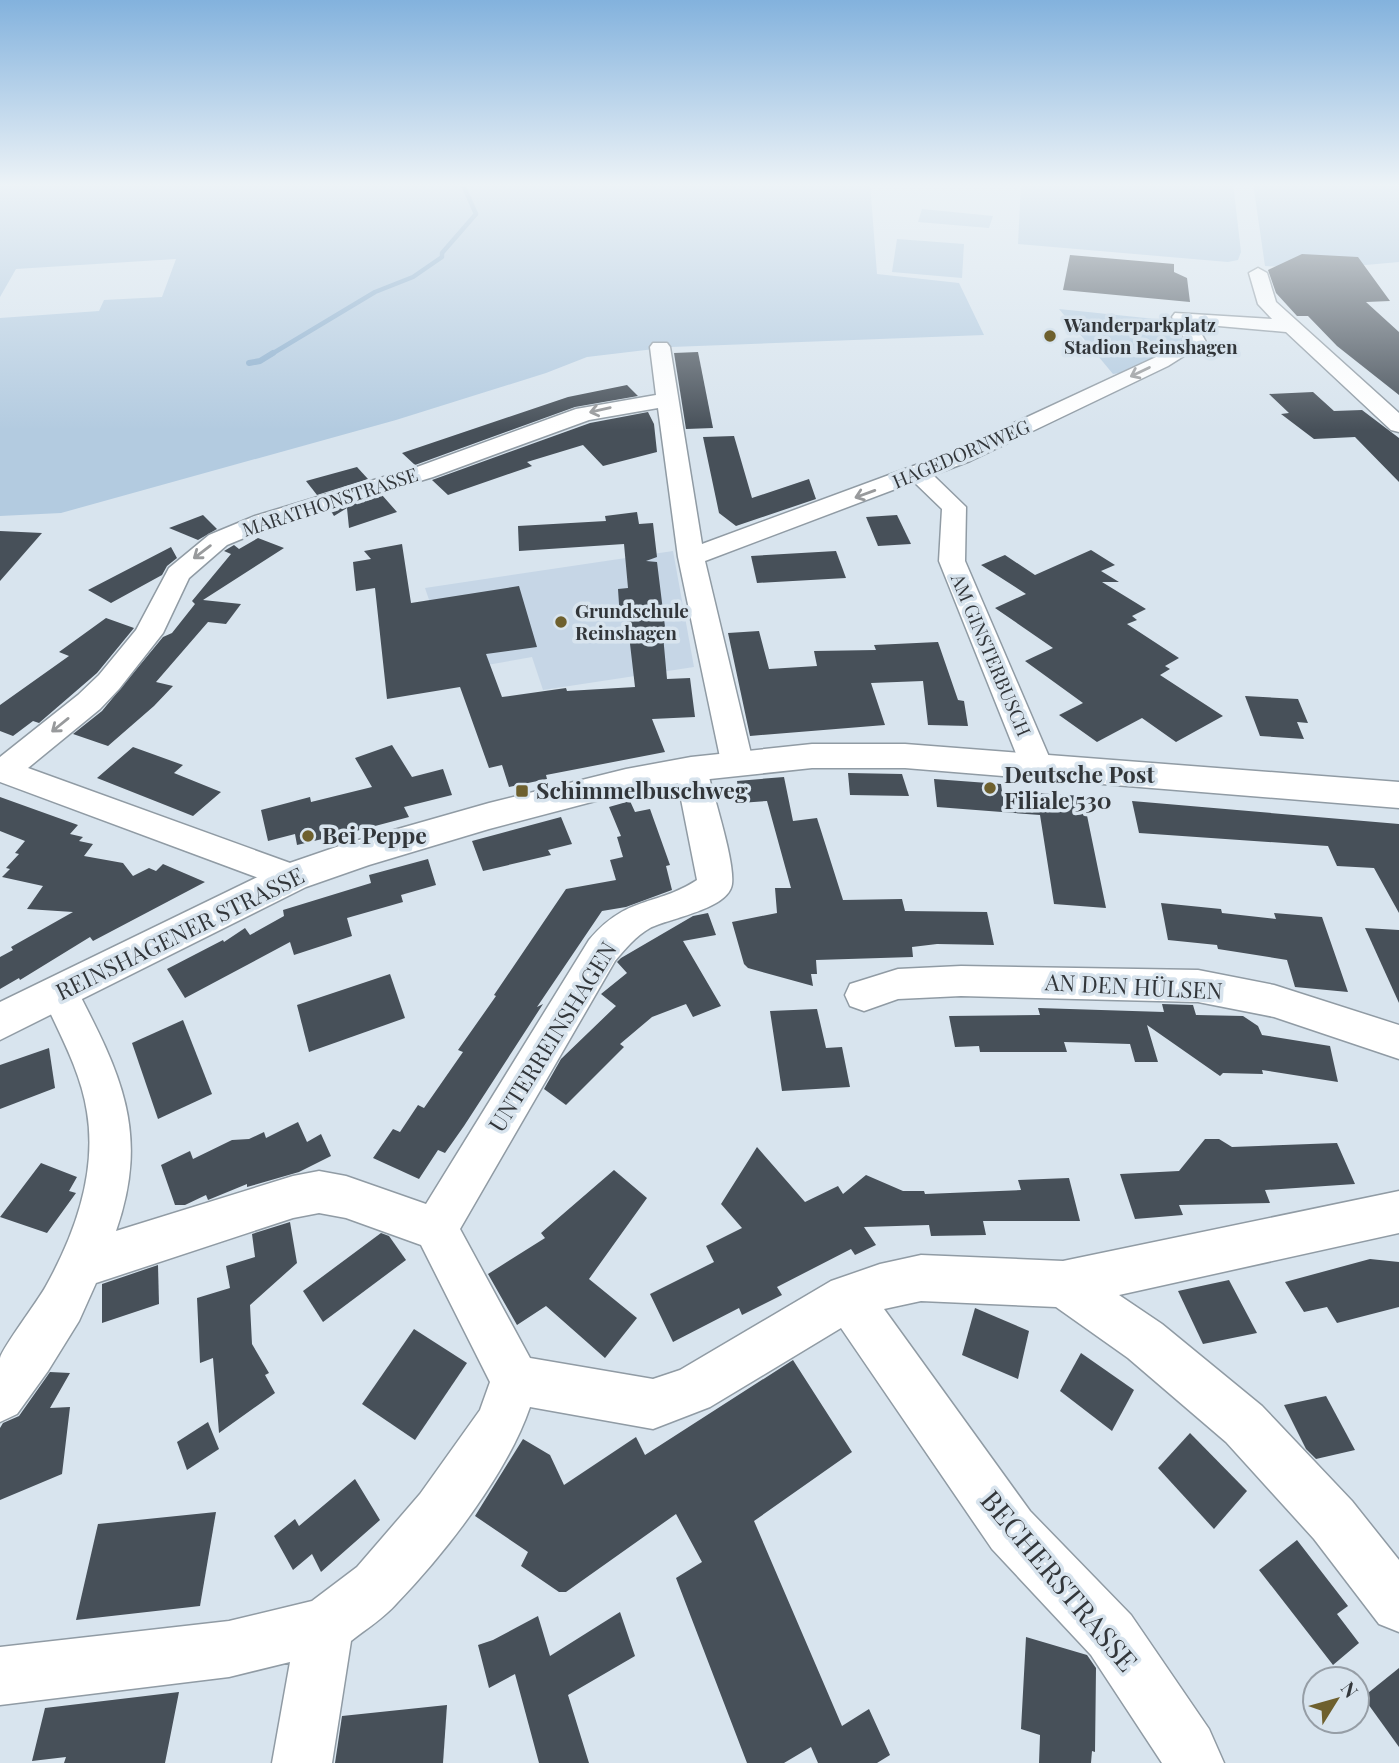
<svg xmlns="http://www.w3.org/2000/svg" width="1399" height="1763" font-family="'Playfair Display',serif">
	<rect width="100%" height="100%" fill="#d8e4ee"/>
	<polygon fill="#c6d6e6" points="673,551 694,667 543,690 532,657 453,671 425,588"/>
	<g fill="#b3cbe0">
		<polygon points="0,183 870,183 877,274 959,283 984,335 671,347 587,357 546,373 396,420 61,513 0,516 0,318 99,311 104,300 162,297 176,259 16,269 0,297"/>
		<polygon points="1021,183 1233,183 1241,252 1238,260 1228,262 1018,244"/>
		<polygon points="1253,183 1399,183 1399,262 1321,269 1265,266"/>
		<polygon points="922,209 993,216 989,228 918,222"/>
		<polygon points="897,239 964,244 962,278 892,272"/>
		<polygon points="1059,309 1165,320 1177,327 1188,342 1127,372 1113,374"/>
	</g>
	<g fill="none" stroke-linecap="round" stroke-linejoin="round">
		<polyline stroke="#8baecd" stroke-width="4.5" points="270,355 375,292 413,277 442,257 442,253 476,214 464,187 459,183"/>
		<polyline stroke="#8baecd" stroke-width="6" points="249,363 260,361 273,353"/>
	</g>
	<g fill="#475059">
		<polygon points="1302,254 1358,257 1390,301 1366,302 1399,332 1399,395 1337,346 1308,316 1297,316 1276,293 1268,270"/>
		<polygon points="1070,255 1174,264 1174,272 1187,278 1190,302 1063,290"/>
		<polygon points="698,352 713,428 686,429 674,353"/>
		<polygon points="627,385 638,396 575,407 415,465 402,453 568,397"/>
		<polygon points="1313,392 1334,411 1362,410 1399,438 1399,482 1355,437 1314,439 1281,414 1289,413 1269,394"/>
		<polygon points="648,412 654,424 657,452 603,466 583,445 527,462 532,466 448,495 432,480 590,423"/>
		<polygon points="734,436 752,498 809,479 816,499 736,526 719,513 703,437"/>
		<polygon points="357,467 368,479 317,495 306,481"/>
		<polygon points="382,495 397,512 349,528 347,508 334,516 331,511"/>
		<polygon points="637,512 639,524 653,523 657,557 646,561 657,562 666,635 663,635 667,679 690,678 695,717 652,719 665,752 546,775 547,779 509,787 502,765 489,768 460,687 387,699 375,588 356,591 353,562 371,559 364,551 402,544 411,603 519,586 537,647 486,654 502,697 566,688 567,691 635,687 627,618 620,619 618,589 628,588 624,544 519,551 518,526 606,521 605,516"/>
		<polygon points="203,515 217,529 198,540 169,528"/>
		<polygon points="897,515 911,544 878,546 866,517"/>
		<polygon points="0,531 42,533 0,581"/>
		<polygon points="258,538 284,548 203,600 241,604 226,624 208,622 156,682 173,686 154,706 108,746 73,734 102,711 163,637 172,633 195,604 192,601 231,554 224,551 234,545 239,549"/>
		<polygon points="171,547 177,558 167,566 162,575 111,603 88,590"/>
		<polygon points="1091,550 1115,565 1101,571 1119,582 1102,582 1146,609 1132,616 1137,620 1127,624 1179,658 1165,666 1170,669 1160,675 1223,716 1176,742 1142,718 1097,742 1059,715 1083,703 1025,661 1053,648 995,608 1026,594 981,565 1005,555 1035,575"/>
		<polygon points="836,551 846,578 757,583 751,556"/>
		<polygon points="106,618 134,628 97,673 39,723 33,721 13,736 0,731 0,705 69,656 59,652"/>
		<polygon points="759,631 769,669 817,666 814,651 876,650 874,645 938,642 958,700 964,701 968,726 928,725 923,681 871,683 885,725 750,736 728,633"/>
		<polygon points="1245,696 1298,699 1308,723 1297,722 1304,739 1260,736"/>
		<polygon points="392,745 412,777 443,769 452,795 404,807 409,817 360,830 297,845 295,834 268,841 261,810 310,797 311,802 372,787 355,758"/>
		<polygon points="133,747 183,765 174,773 221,792 193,816 97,778"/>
		<polygon points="848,773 902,774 909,796 850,795"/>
		<polygon points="784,777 793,821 817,818 843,900 902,899 905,911 987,912 994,945 937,944 912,947 913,957 816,960 817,974 811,974 813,986 748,968 744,964 732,922 777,913 775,888 791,888 767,801 740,803 737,781"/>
		<polygon points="934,779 1001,784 1002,791 1083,796 1106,908 1054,904 1040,815 937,807"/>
		<polygon points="0,797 78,825 70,834 83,837 79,841 93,844 84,856 123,863 133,876 149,868 156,871 163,864 205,882 93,941 90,937 20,980 19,978 0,989 0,957 13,950 11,947 73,912 27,909 43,886 2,877 10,869 6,868 19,854 15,853 25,841 0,831"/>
		<polygon points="630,801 635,812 650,809 670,865 666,866 672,890 626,907 602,911 537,1007 543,1004 464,1126 445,1153 438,1150 419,1179 373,1158 393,1129 400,1132 418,1105 424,1108 463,1052 458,1050 496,996 494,995 566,889 616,880 610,860 623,857 617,837 621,836 609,807"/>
		<polygon points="1132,801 1399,824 1399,913 1374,868 1337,866 1328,846 1139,833"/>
		<polygon points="561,817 572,844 548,850 551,855 483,871 472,841"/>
		<polygon points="428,859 436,885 401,895 403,902 347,918 352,936 294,955 290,942 185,998 167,969 223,940 224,942 245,928 250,935 284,916 283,910 371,883 369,875"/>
		<polygon points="1161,903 1221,909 1222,913 1276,919 1274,913 1322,917 1348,992 1295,987 1287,960 1218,949 1217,945 1168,940"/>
		<polygon points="708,913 716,935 683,941 721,1006 693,1017 686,1004 652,1017 620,1044 624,1047 566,1105 544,1089 561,1059 616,1006 601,994 627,973 617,962 621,958 693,916"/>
		<polygon points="1365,928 1399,930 1399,1003"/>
		<polygon points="390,974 405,1018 309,1052 297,1005"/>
		<polygon points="1162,1004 1193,1005 1196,1015 1243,1016 1258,1026 1262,1035 1330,1046 1338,1082 1262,1070 1263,1074 1223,1073 1220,1076 1147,1025 1158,1062 1135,1062 1130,1044 1064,1042 1067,1052 980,1052 979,1046 955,1047 949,1016 1040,1015 1038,1008 1164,1012"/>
		<polygon points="817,1009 826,1048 842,1047 850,1087 782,1091 770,1011"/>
		<polygon points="183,1020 212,1094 158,1119 132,1043"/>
		<polygon points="49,1048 55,1088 0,1109 0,1065"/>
		<polygon points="298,1122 307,1142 321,1134 331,1156 299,1172 247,1187 247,1184 208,1200 206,1195 185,1205 175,1205 161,1165 190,1151 193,1159 232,1140 249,1139 264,1132 266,1138"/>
		<polygon points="1205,1139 1219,1139 1232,1147 1337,1143 1355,1184 1265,1190 1270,1203 1179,1205 1183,1215 1135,1219 1120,1174 1179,1171"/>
		<polygon points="757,1147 805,1202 838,1186 843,1194 866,1175 903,1191 924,1191 925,1194 1021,1190 1018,1180 1069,1178 1080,1221 983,1221 986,1235 931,1236 929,1225 864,1227 876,1245 855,1255 851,1249 777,1287 782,1295 742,1315 739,1308 673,1342 650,1294 714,1262 706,1246 742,1228 721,1204"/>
		<polygon points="41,1163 77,1177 69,1191 76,1193 47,1233 0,1217"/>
		<polygon points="614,1170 647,1198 589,1279 637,1318 605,1358 546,1306 517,1325 488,1274 545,1238 541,1233"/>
		<polygon points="290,1222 297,1263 250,1305 252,1344 269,1373 265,1375 275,1393 219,1433 213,1358 200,1363 197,1298 230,1288 226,1266 255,1257 252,1234"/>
		<polygon points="381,1233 389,1236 406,1260 323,1322 303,1291"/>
		<polygon points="1370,1259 1399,1262 1399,1307 1337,1323 1327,1307 1304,1312 1285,1282"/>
		<polygon points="158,1265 159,1304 102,1323 102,1284"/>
		<polygon points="1229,1280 1257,1333 1203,1344 1178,1291"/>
		<polygon points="975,1308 1029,1331 1018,1379 962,1355"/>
		<polygon points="414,1329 467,1363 415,1440 362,1404"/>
		<polygon points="1081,1353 1134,1390 1112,1431 1060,1391"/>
		<polygon points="793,1360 852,1452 754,1521 842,1726 869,1709 890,1755 877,1763 818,1763 811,1747 784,1763 747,1763 676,1578 702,1562 676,1514 566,1592 559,1592 521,1566 528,1552 475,1516 523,1439 550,1455 564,1485 636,1437 645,1455"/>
		<polygon points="50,1372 70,1373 50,1408 70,1407 62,1474 0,1500 0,1428 3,1423 19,1416"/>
		<polygon points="1326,1396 1355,1450 1316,1459 1306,1449 1284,1405"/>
		<polygon points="208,1422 219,1449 187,1470 177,1442"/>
		<polygon points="1190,1433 1247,1491 1214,1529 1158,1468"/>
		<polygon points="355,1479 380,1520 321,1572 312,1554 293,1570 274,1536 295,1519 299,1526"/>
		<polygon points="216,1512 200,1606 76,1620 98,1524"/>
		<polygon points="1297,1540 1348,1606 1337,1614 1359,1643 1333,1665 1259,1570"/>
		<polygon points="620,1612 635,1656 568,1695 589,1763 539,1763 515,1674 489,1688 478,1645 493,1640 538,1616 550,1656"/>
		<polygon points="1026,1637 1087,1655 1096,1668 1095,1752 1092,1751 1091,1763 1039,1763 1040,1735 1021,1729"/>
		<polygon points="1399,1668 1399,1747 1363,1697"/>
		<polygon points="179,1692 165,1763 64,1763 66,1757 32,1761 45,1708"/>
		<polygon points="447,1705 443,1763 335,1763 342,1716"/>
	</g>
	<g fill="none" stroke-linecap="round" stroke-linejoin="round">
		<g stroke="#909ba4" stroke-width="3">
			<g id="minor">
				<polygon points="1258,268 1267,273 1276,302 1399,413 1399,432 1391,430 1286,332 1196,324 1206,342 1168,366 970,461 933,475 966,507 965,561 1053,766 1048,774 1037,777 1026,774 1021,766 939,561 942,509 914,482 705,561 753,762 748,770 737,773 726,770 721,762 678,557 658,408 589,420 433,477 273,526 227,545 189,578 163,633 119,689 100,709 28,768 304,868 309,877 304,886 292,890 280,886 0,782 0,757 78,695 99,675 136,630 169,568 209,535 255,516 417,467 576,409 656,395 650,347 653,343 667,343 670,347 702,544 954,451 1154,358 1185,340 1172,317 1175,313 1272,319 1258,304 1249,273"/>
				<path d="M691 758 702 761 707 769C713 795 735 861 732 884 729 909 670 918 650 928 636 936 625 949 615 961L460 1229 530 1358 653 1379 680 1370 831 1281 880 1264 921 1255 1063 1261 1399 1191V1233L1119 1295 1162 1324 1262 1406 1352 1501 1399 1560V1632L1379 1624 1314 1539 1226 1442 1128 1358 1056 1307 921 1301 884 1309 1030 1511 1131 1615 1209 1729 1224 1763H1162L1091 1655 992 1549 841 1328 710 1407 653 1429 530 1407C507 1474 446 1552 397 1603 384 1618 366 1629 351 1641L332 1763H272L290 1662 229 1677 0 1705V1647L229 1621 312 1601 357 1567 420 1494 480 1410 490 1382 421 1245 346 1218 319 1213 293 1218 96 1283 79 1321 48 1371 17 1414 0 1422C0 1402 0 1377 0 1358 2 1348 38 1301 46 1286 75 1234 97 1172 87 1112 81 1071 58 1031 41 993L47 982 60 977 73 982C119 1071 151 1130 116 1231L293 1176 319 1171 346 1176 426 1204 589 940C627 895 655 907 697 880L675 769 680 761Z"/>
				<polygon points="961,966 1198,970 1274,985 1399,1025 1399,1059 1274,1017 1198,1002 961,996 898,999 864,1011 850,1006 845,995 850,984 898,969"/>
			</g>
		</g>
		<g stroke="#909ba4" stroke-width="3">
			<polygon id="secondary" points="812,744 905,744 1399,782 1399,808 905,768 812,768 691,781 626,793 489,829 369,865 306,887 0,1040 0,1002 278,867 345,844 489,803 626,769 691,757"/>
		</g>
		<use href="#minor" fill="#fff" fill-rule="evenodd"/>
		<use href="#secondary" fill="#fff" fill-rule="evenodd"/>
	</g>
	<defs><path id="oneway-shaft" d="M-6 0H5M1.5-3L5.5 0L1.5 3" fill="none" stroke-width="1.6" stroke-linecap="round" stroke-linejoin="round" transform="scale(1.75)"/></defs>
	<g stroke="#989a9c">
		<use href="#oneway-shaft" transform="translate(1140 372) rotate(154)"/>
		<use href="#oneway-shaft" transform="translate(600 410) rotate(167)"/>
		<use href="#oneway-shaft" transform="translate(865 494) rotate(160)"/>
		<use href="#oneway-shaft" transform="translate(202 552) rotate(143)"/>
		<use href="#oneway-shaft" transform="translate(60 725) rotate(141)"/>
	</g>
	<linearGradient id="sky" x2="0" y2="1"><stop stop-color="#83b2dd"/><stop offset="0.43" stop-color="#edf3f7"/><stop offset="1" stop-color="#edf3f7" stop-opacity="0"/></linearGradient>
	<rect width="1399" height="430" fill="url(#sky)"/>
	<g fill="#6e602e" stroke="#d8e4ee" stroke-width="2.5">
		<circle cx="1050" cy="336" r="7"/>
		<circle cx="561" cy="622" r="7"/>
		<circle cx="990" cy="788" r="7"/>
		<rect x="515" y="784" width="14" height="14" rx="3.5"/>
		<circle cx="308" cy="836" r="7"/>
	</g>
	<g text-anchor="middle" stroke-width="7" stroke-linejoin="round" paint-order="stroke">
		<g font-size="19" font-weight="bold" fill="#32363a" stroke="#d8e4ee" text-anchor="start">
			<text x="1064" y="332">Wanderparkplatz<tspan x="1064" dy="22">Stadion Reinshagen</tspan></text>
			<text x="575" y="618">Grundschule<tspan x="575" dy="22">Reinshagen</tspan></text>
		</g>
		<g font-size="19" fill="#32363a" stroke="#d8e4ee">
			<text transform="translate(961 454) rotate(-23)" y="7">HAGEDORNWEG</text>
			<text transform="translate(330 502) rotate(-18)" y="7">MARATHONSTRASSE</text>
			<text transform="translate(991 655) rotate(67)" y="7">AM GINSTERBUSCH</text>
		</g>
		<g font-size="23" font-weight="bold" fill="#32363a" stroke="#d8e4ee" text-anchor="start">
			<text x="1004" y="783">Deutsche Post<tspan x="1004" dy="26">Filiale 530</tspan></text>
			<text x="536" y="799">Schimmelbuschweg</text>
			<text x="322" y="844">Bei Peppe</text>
		</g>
		<g font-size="23" fill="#32363a" stroke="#d8e4ee">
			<text transform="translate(180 934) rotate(-26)" y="8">REINSHAGENER STRASSE</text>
			<text transform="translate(1134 987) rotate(3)" y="8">AN DEN HÜLSEN</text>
			<text transform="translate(553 1037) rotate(-58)" y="8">UNTERREINSHAGEN</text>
		</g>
		<g font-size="28" fill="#32363a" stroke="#d8e4ee">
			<text transform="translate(1059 1581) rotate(50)" y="10">BECHERSTRASSE</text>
		</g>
	</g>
	<g transform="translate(1336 1700) rotate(53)"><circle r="33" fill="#d8e4ee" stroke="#969ea6" stroke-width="2"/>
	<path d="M0-5L12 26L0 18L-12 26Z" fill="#6e602e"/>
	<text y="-10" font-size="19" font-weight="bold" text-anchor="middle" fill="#32363a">N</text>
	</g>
</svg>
